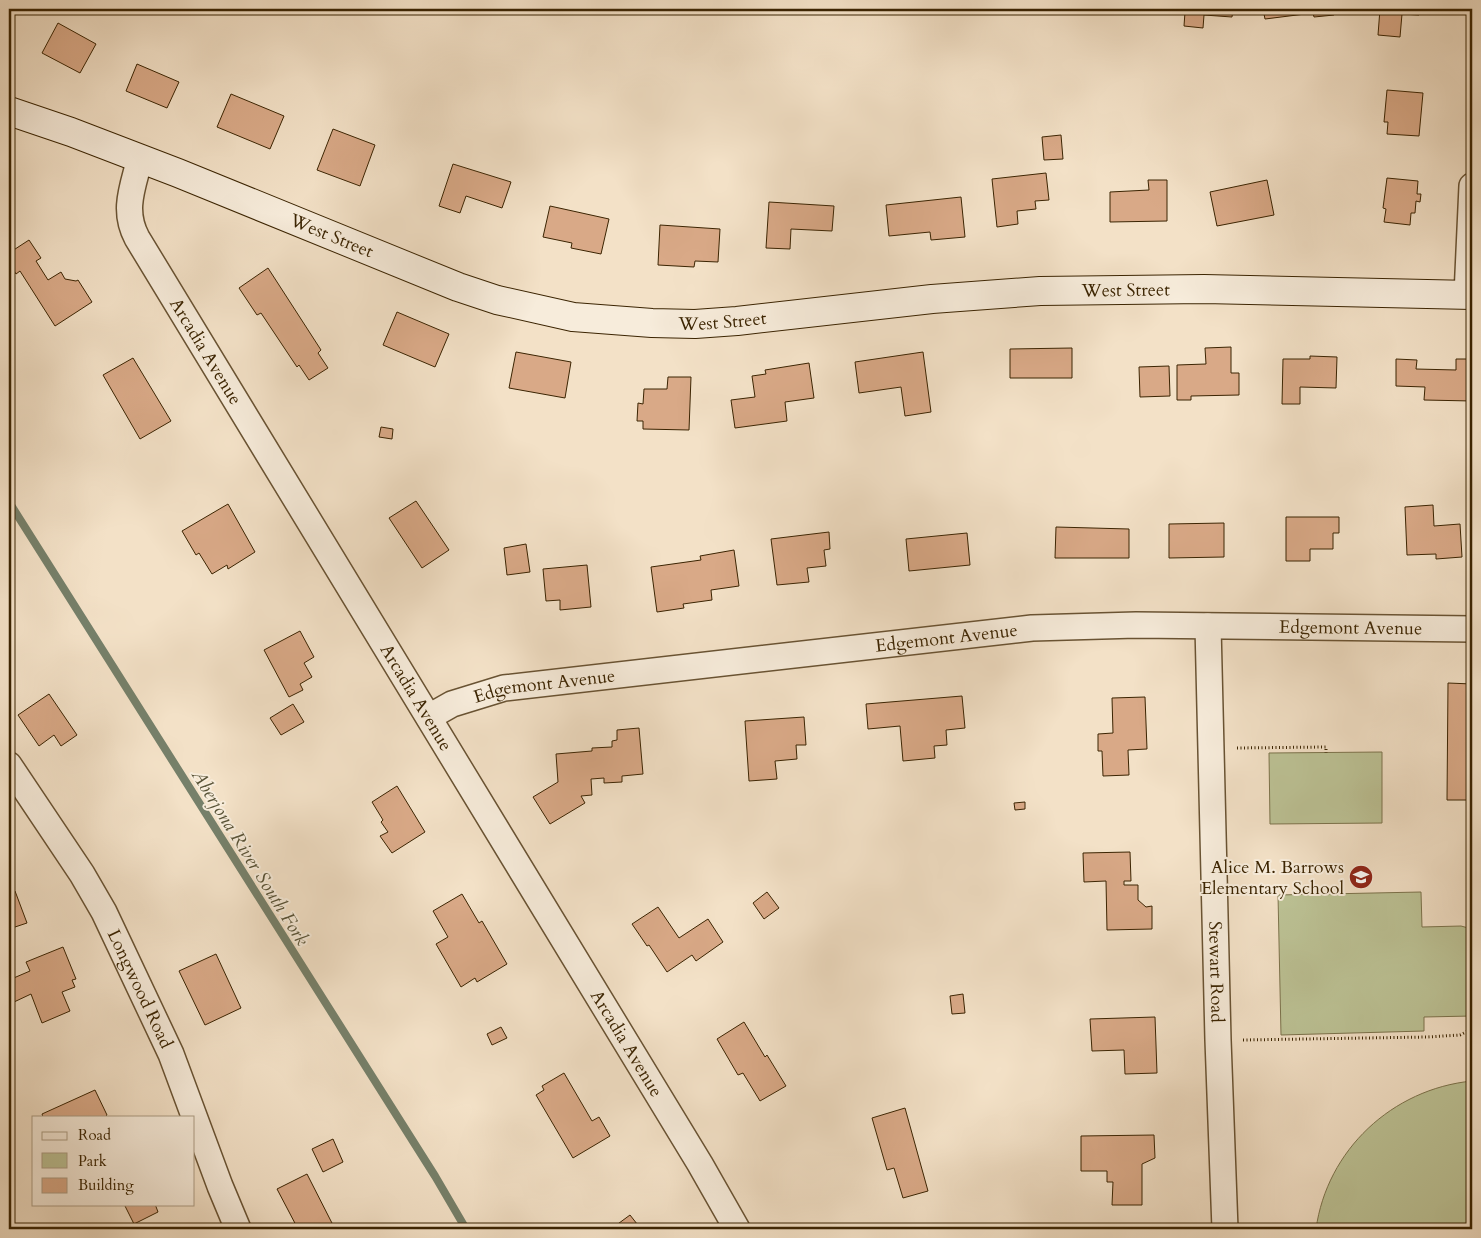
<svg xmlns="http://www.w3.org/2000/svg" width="1481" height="1238" font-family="Cardo,serif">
	<rect width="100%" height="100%" fill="#f3e1c7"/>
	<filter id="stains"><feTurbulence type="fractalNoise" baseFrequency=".004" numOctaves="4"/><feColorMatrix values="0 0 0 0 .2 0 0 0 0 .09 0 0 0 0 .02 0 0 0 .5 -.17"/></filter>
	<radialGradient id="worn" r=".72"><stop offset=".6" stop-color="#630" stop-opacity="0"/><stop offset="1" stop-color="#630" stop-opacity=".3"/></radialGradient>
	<g fill="#bcc295" stroke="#7c734c">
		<polygon points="1382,752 1382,823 1270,824 1269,753"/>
		<polygon points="1421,892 1422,927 1461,926 1472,929 1472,1016 1424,1017 1424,1031 1281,1035 1278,895"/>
		<path d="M1472 1081V1229H1316C1327 1150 1392 1089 1472 1081Z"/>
	</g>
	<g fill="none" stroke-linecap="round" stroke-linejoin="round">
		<polyline stroke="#76806a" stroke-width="8" points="9,502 435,1176 466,1229"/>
	</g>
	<g fill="#d9a987" stroke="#3b2402">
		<polygon points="1155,9 1233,9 1232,17 1204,15 1203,28 1184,26 1185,12"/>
		<polygon points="1263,9 1334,9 1334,15 1314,17 1313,13 1265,19"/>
		<polygon points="1380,9 1419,9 1419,15 1402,14 1400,37 1378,35"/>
		<polygon points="58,23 96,44 80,73 42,53"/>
		<polygon points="137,64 179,82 167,108 126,91"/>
		<polygon points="1387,90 1423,93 1419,136 1387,134 1388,122 1384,122"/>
		<polygon points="231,94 284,116 270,149 217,127"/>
		<polygon points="333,129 375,145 360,186 317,170"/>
		<polygon points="1061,135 1063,159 1044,160 1042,137"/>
		<polygon points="453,164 511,182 502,208 466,196 460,213 439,206"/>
		<polygon points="1046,173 1049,200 1035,201 1036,209 1017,211 1018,224 997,227 992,179"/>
		<polygon points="1387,178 1418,181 1417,194 1421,194 1420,202 1416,201 1415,213 1411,213 1410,225 1384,222 1386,209 1383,208"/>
		<polygon points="1148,180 1167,180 1167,221 1110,222 1110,192 1149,190"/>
		<polygon points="1267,180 1274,215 1217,226 1210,192"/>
		<polygon points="961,197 965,237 931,240 930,232 889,236 886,205"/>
		<polygon points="769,202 834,206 832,231 791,229 790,249 766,248"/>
		<polygon points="550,206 609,219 601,254 571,248 572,243 543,237"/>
		<polygon points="660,225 720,229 718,262 695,261 694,267 658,265"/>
		<polygon points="29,240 41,258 36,261 48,280 61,272 65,279 76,281 78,280 92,302 55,326 20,271 16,274 9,262 9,253"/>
		<polygon points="268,268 321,350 318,353 328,368 309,380 299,365 297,367 261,313 257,315 239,288"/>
		<polygon points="397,312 449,334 435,367 383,345"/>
		<polygon points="1231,347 1231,373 1239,373 1239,395 1191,396 1191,400 1177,400 1177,365 1206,364 1205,348"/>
		<polygon points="1072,348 1072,378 1010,378 1010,349"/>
		<polygon points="516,352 571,362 565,398 509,388"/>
		<polygon points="923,352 931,412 905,416 901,387 859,393 855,362"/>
		<polygon points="1310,356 1337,357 1336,388 1300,387 1300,404 1282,404 1283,359 1310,359"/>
		<polygon points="133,358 171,421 140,439 103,375"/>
		<polygon points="1396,359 1417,360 1416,369 1456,370 1456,359 1472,359 1472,401 1424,400 1425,387 1396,386"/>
		<polygon points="809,363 814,398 785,402 787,421 735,428 731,400 755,397 752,376 766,374 765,370"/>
		<polygon points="1169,366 1170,396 1140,397 1139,367"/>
		<polygon points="668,377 691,377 689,430 643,429 643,421 637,421 638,403 643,404 644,389 667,389"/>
		<polygon points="381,427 393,429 392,439 379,437"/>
		<polygon points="416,501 449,550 422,568 389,518"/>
		<polygon points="228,504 255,552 228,569 227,565 212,574 199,553 196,555 182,531"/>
		<polygon points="1433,505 1434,526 1460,524 1462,557 1436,559 1436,554 1407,555 1405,507"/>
		<polygon points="1286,517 1339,517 1339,533 1333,533 1333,549 1310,549 1310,561 1286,561"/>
		<polygon points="1224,523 1224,557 1169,558 1169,524"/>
		<polygon points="1056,527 1129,529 1129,558 1055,558"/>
		<polygon points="829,532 830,549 824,550 826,566 807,568 809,582 777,585 771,539"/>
		<polygon points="967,533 970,565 909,571 906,539"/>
		<polygon points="526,544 530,572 507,575 504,548"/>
		<polygon points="734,550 739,586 711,590 712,600 683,604 684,608 657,612 651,567 701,560 700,556"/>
		<polygon points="587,565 591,607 560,610 560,600 546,601 543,569"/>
		<polygon points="300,631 314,657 304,663 312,677 300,684 303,690 289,697 264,650"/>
		<polygon points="1448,683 1472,684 1472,800 1447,800"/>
		<polygon points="49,694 77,735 61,746 54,735 39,746 18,715"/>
		<polygon points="962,696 965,728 946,730 947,745 934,746 935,758 903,761 900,726 868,729 866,704"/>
		<polygon points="1145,697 1147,749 1128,750 1129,775 1103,776 1102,751 1098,751 1098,734 1113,733 1112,698"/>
		<polygon points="293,704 304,722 281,735 270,718"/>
		<polygon points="804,717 806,745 796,745 797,759 775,761 777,779 749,781 745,721"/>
		<polygon points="639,728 643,774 622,776 622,782 604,783 604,778 591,779 592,795 581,796 585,803 550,824 533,797 558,782 556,754 592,751 592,748 612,747 612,741 617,740 617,730"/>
		<polygon points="397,786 425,832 392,853 380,836 388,832 381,822 383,820 372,802"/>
		<polygon points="1025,802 1025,809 1015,810 1014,803"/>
		<polygon points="1130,852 1131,881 1124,881 1124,885 1138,885 1138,900 1146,907 1152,906 1152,929 1107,930 1106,881 1084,882 1083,853"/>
		<polygon points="15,891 27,923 9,929 9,893"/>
		<polygon points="767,892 779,908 764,919 753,903"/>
		<polygon points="462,894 479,923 482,921 507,964 477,982 475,978 461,987 436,944 448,937 433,911"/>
		<polygon points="658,907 679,938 708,919 723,942 696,961 692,955 667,972 649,945 647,946 632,924"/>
		<polygon points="63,947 76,979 72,980 75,987 62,992 70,1011 42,1023 31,994 14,1002 9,989 9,980 30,971 26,962"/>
		<polygon points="216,954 241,1008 205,1025 179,971"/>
		<polygon points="963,994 965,1013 952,1014 950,996"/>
		<polygon points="1155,1017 1157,1073 1125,1074 1124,1050 1092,1051 1090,1019"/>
		<polygon points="744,1022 765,1057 767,1055 786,1086 760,1101 743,1073 738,1075 717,1039"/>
		<polygon points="501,1027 507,1038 492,1045 487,1034"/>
		<polygon points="564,1073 592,1121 599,1117 610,1136 573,1158 536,1095 544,1090 542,1086"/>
		<polygon points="95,1090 107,1115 105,1117 43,1117 42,1114"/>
		<polygon points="905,1108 928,1191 903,1198 894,1168 887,1170 872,1118"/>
		<polygon points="1154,1135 1155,1158 1142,1164 1142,1205 1112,1205 1113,1182 1107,1182 1107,1171 1081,1171 1081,1136"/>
		<polygon points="333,1139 343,1162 323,1172 312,1149"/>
		<polygon points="307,1174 335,1229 298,1229 277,1189"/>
		<polygon points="124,1204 155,1204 158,1212 134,1224"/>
		<polygon points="630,1215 641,1229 611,1229"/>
	</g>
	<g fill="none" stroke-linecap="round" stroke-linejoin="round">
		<g stroke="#695333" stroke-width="28">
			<g id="street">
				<path id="s1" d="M140 158C133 187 122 210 137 238L700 1164 737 1229"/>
				<polyline points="1467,295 1472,186"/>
				<path id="s2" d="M1208 626 1218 1040 1225 1229"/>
				<path id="s3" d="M429 717 452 704 504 688 1032 628 1136 625 1472 629"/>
				<path id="s4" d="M9 765 82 874 104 912 171 1054 220 1186 238 1229"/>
			</g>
		</g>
		<g stroke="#3b2402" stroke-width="30">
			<g id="secondary">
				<path id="s5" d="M9 111 71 132 178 173 458 287 497 300 573 317 652 323 695 324 737 321 932 299 1040 291 1204 289 1472 295"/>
			</g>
		</g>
		<g stroke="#3b2402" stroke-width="3" stroke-dasharray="1 2.5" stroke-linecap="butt">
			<polyline points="1237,748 1326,747 1326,753"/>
			<polyline points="1243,1040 1427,1037 1460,1035 1472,1029"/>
		</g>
		<use href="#street" stroke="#f7ecdb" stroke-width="25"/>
		<use href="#secondary" stroke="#f7ecdb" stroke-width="28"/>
	</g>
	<defs>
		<g id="school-disc" transform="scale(1.25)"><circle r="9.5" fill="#8f2418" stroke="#f7ecdb"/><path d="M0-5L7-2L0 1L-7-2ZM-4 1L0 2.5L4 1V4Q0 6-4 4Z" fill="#fff"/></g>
	</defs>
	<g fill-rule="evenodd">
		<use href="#school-disc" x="1361" y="877"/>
	</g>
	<g text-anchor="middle" stroke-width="4" stroke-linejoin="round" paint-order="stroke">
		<g font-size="18" fill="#3b2402" stroke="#f7ecdb">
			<text dy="6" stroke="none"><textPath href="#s5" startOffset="346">West Street</textPath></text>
			<text dy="6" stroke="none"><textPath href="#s5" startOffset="1156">West Street</textPath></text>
			<text dy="6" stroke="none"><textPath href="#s5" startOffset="751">West Street</textPath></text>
			<text dy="6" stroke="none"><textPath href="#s1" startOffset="215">Arcadia Avenue</textPath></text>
			<text dy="6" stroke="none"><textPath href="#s3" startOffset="931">Edgemont Avenue</textPath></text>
			<text dy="6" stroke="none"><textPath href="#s3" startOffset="526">Edgemont Avenue</textPath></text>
			<text dy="6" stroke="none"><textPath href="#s3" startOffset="121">Edgemont Avenue</textPath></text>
			<text dy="6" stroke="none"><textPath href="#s1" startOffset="620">Arcadia Avenue</textPath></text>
			<text dy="6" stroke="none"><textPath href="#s2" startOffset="346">Stewart Road</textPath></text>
			<text dy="6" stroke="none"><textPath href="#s4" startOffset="260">Longwood Road</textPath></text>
			<text dy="6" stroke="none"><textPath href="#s1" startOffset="1025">Arcadia Avenue</textPath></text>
		</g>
		<g font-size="18" fill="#3b2402" stroke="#f7ecdb" text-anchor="end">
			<text x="1344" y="873">Alice M. Barrows<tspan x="1344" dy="21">Elementary School</tspan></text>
		</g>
		<g font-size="19" font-style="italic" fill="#585236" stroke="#f7ecdb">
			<text transform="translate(251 857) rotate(58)" y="7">Aberjona River South Fork</text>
		</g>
	</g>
	<rect width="1481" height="1238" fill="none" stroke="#f3e1c7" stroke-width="30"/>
	<rect x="10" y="10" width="1461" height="1218" fill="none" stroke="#3b2402" stroke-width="2.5"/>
	<rect x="15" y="15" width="1451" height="1208" fill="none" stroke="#3b2402"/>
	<rect x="32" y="1116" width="162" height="90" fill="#f7ecdb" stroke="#ac9c84"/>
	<rect x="42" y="1132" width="25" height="8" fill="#f7ecdb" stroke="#ac9c84"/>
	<text x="78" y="1140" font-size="15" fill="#3b2402">Road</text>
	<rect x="42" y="1153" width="25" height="15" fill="#bcc295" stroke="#ac9c84"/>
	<text x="78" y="1166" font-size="15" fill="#3b2402">Park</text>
	<rect x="42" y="1178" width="25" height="15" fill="#d9a987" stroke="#ac9c84"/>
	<text x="78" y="1190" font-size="15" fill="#3b2402">Building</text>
	<rect width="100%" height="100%" filter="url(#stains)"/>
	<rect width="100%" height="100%" fill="url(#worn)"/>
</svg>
